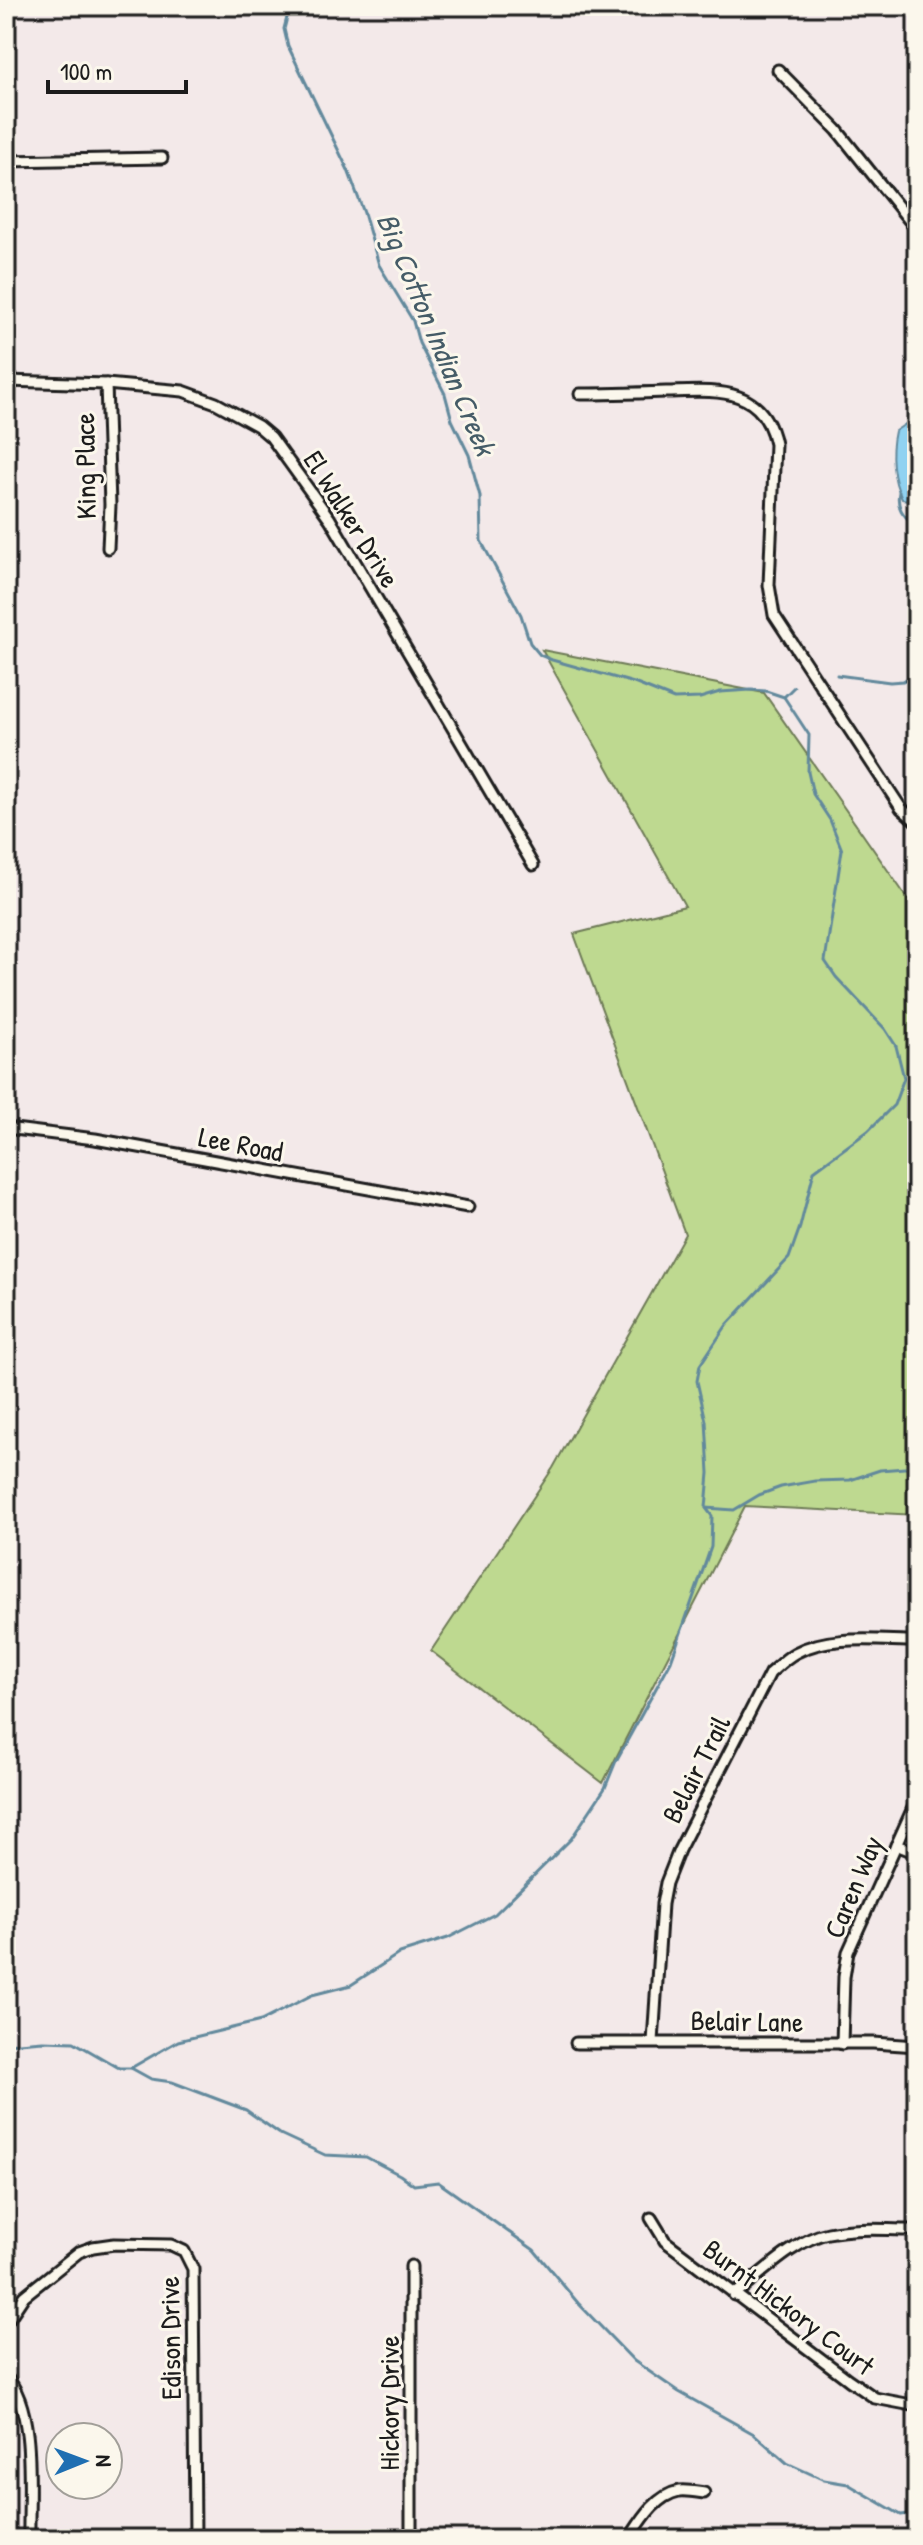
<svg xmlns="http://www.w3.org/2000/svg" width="923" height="2545" font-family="'Patrick Hand',sans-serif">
	<rect width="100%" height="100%" fill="#f3e9e9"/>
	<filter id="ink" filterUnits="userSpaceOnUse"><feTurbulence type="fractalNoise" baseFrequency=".0125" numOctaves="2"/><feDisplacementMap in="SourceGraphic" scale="16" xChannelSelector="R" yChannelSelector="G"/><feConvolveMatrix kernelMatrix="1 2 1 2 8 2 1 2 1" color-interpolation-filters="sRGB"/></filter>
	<g filter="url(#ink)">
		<polygon fill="#bed990" stroke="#6d7a56" stroke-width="2" points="542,650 764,693 917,912 917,1515 745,1506 603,1783 431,1651 553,1468 685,1234 574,934 685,906"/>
		<path fill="#90d2f1" stroke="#62899c" stroke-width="2" d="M907 423 917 424V501L902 499C892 479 890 453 895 431Z"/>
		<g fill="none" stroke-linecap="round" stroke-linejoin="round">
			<g stroke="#62899c" stroke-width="3">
				<polyline points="622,6 645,11 668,6"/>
				<path d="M899 492C896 507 904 518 917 525"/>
				<polyline points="837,675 890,682 903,681 917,673"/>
				<polyline points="909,675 917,596"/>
				<polyline points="784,697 794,687"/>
				<polyline points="706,1508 734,1510 759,1495 781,1487 815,1481 850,1480 880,1470 917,1467"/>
				<polyline points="6,2044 43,2041 74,2042 119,2068 131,2068 178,2041 261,2021 312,1995 351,1985 400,1953 448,1938 495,1914 571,1839 605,1788 616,1761 671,1661 711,1547 712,1516 706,1508 709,1473 706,1421 697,1381 700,1365 726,1326 789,1258 800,1227 814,1171 868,1131 894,1105 904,1078 896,1046 885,1029 836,977 825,961 842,850 830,820 813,794 808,772 809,735 784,697 766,691 751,690 720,692 700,698 674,699 634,683 552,660 540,655 530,643 521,615 481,541 480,496 469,455 452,420 445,394 419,343 413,321 379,265 364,213 348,170 288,46 284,29 290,6"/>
				<polyline points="131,2068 151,2079 172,2082 246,2110 280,2134 325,2155 366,2157 400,2175 414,2185 438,2182 534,2250 578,2303 634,2361 679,2392 754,2434 787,2463 824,2480 848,2484 901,2515 917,2513"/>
			</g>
			<g stroke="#1c1c1c" stroke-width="15">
				<g id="minor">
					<polyline points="778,70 837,130 917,230"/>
					<polyline points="6,161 162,158"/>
					<polyline points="6,381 106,384 183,391 216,403 258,426 271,437 330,519 533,865"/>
					<polyline points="106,384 110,505 108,548"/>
					<path d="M580 394C608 394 637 393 666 392 713 391 763 384 775 444L769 585 774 615 901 808 917 822"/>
					<polyline points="6,1128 95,1139 468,1207"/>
					<polyline points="896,1845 917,1853"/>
					<path d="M653 2042 662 1904 666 1883 679 1850 770 1673C778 1666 786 1658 795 1653 830 1634 879 1641 917 1641"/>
					<polyline points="576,2043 873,2043 917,2046"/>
					<polyline points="842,2044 844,1977 848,1952 917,1799"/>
					<polyline points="651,2218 665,2241 849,2380 875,2398 917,2406"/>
					<path d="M734 2295C760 2275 796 2239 828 2233 857 2227 888 2230 917 2230"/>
					<polyline points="6,2323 24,2296 79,2252 93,2247 114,2244 171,2245 184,2251 193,2269 195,2539"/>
					<path d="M6 2377C37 2409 28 2495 29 2539"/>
					<polyline points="411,2539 411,2266"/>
					<path d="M629 2539C641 2521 655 2496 679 2491 686 2490 697 2492 704 2493"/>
				</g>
			</g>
			<use href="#minor" stroke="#fbf7ec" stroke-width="9"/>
		</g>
	</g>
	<g text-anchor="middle" stroke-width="6" stroke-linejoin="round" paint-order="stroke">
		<g font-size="28" fill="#1c1c1c" stroke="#fbf7ec">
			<text transform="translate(85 466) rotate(-91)" y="10">King Place</text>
			<text transform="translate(352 519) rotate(58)" y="10">El Walker Drive</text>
			<text transform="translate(241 1144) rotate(11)" y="10">Lee Road</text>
			<text transform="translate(696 1769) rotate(-63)" y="10">Belair Trail</text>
			<text transform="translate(853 1887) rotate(-67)" y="10">Caren Way</text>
			<text transform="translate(747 2021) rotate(1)" y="10">Belair Lane</text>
			<text transform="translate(789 2307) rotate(37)" y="10">Burnt Hickory Court</text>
			<text transform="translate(170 2338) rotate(-91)" y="10">Edison Drive</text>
			<text transform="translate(389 2403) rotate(-90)" y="10">Hickory Drive</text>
		</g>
		<g font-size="30" font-style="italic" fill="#455c67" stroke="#fbf7ec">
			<text transform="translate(436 334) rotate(67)" y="10">Big Cotton Indian Creek</text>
		</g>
	</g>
	<rect width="923" height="2545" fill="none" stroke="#fbf7ec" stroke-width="32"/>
	<rect x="16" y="16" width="891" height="2513" fill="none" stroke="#1c1c1c" stroke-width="3" filter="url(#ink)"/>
	<g transform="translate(84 2461) rotate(89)"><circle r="38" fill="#fbf7ec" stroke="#a29f99" stroke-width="2"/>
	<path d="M0-6L14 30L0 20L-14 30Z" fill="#1f6fb2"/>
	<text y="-12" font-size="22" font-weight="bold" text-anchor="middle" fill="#1c1c1c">N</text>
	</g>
	<path d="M48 80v12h138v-12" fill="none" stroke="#1c1c1c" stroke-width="4"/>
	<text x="60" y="80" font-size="24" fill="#1c1c1c" stroke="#fbf7ec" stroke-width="6" paint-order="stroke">100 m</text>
</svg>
